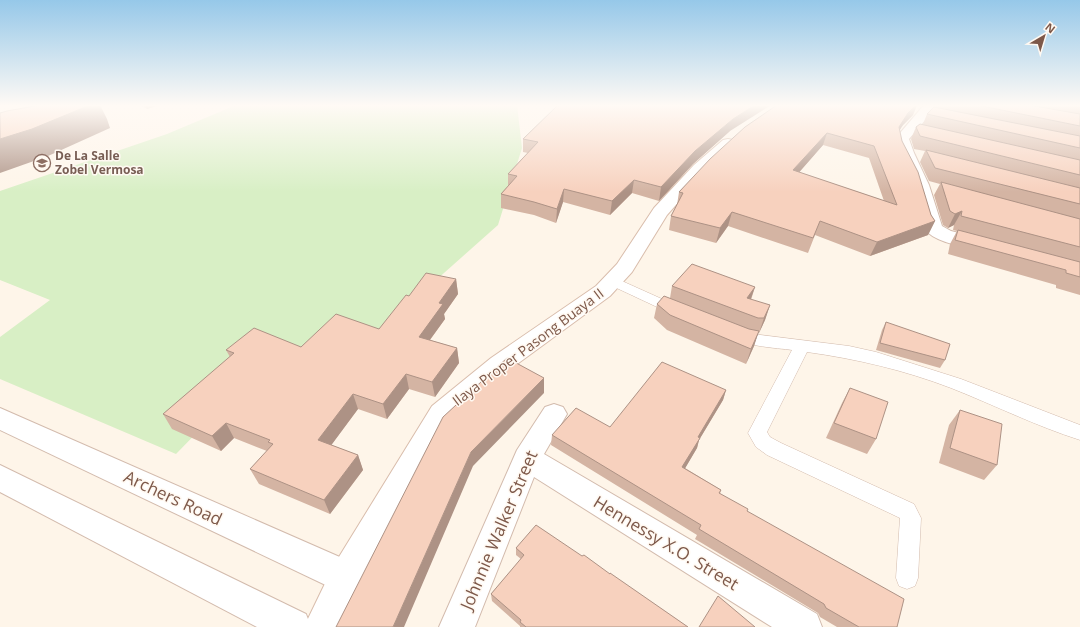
<svg xmlns="http://www.w3.org/2000/svg" width="1080" height="627" font-family="'Open Sans',sans-serif">
	<rect width="100%" height="100%" fill="#fef5e9"/>
	<polygon fill="#d8efc5" points="236,105 517,105 522,148 498,225 426,289 392,338 259,369 176,454 0,379 0,337 50,300 0,280 0,191 167,134"/>
	<g fill="none" stroke-linecap="round" stroke-linejoin="round">
		<g stroke="#d3bbad" stroke-width="1">
			<g id="lane">
				<polygon points="613,277 682,308 684,311 682,314 677,316 672,314 608,284 606,281 608,278"/>
				<path d="M737 329 753 334 849 346 876 352 961 379 1080 425V440C1036 426 994 405 951 388 904 370 857 359 807 352L767 432 770 437 781 443 914 504 921 518 918 578 915 586 907 589 899 586 896 578 900 518 767 455 756 447 748 433 792 350C778 348 737 346 729 334L731 330Z"/>
			</g>
		</g>
		<g stroke="#d3bbad" stroke-width="2">
			<g id="street">
				<path d="M924 105H938L909 139 914 153 929 185 942 226 951 231 990 241 993 245 990 249 983 251C967 247 934 243 925 229L913 185 898 153 895 139Z"/>
				<polygon points="554,404 563,407 567,414 544,454 817,614 822,627 772,627 534,477 475,627 439,627 517,450 545,407"/>
				<polygon points="0,408 358,565 363,577 358,589 346,594 334,589 0,430"/>
				<polygon points="0,465 306,614 311,627 257,627 0,492"/>
			</g>
		</g>
		<g stroke="#d9bdac" stroke-width="2">
			<polygon id="secondary" points="728,139 733,140 735,143 733,146 706,171 667,215 632,272 610,296 509,370 450,420 358,589 340,627 304,627 334,565 432,406 491,358 596,286 617,264 654,208 694,165 723,140"/>
		</g>
		<use href="#lane" fill="#fff" fill-rule="evenodd"/>
		<use href="#street" fill="#fff" fill-rule="evenodd"/>
		<use href="#secondary" fill="#fff" fill-rule="evenodd"/>
	</g>
	<g fill="#d4b4a3" fill-rule="evenodd">
		<polygon points="140,105 160,105 147,109"/>
		<path d="M777 105H917L913 115 903 125 899 130 902 141 931 215 935 221 928 235 870 256 815 235 808 253 728 226 716 243 669 230 671 216 677 205 679 192ZM823 145 869 158 884 201 799 172Z"/>
		<polygon points="938,105 1080,105 1080,295 1056,288 1056,285 948,254 950,244 957,231 953,230 954,225 948,228 943,225 934,195 940,184 929,181 920,162 925,151 914,149 911,139 916,127 923,124 927,114 937,108"/>
		<polygon points="730,131 693,164 659,201 632,193 610,215 563,202 556,223 534,215 501,208 501,194 508,186 508,174 528,153 523,152 523,139"/>
		<polygon points="456,279 458,294 444,314 445,319 430,340 457,348 459,363 435,397 409,389 387,419 358,409 331,445 358,455 363,470 330,514 259,484 250,469 267,451 234,438 221,451 172,429 163,414 230,357 226,350 301,347 379,329 409,296"/>
		<polygon points="672,286 755,287 751,300 770,305 765,320 759,333 758,333 754,346 746,364 667,330 654,318 657,304 670,298"/>
		<polygon points="886,322 945,360 940,368 876,350 882,330"/>
		<polygon points="850,388 876,439 867,454 826,438 842,403"/>
		<polygon points="726,390 723,400 699,440 697,448 685,468 721,490 720,494 747,511 897,627 837,627 820,617 818,613 695,539 697,535 551,445 552,435 610,427"/>
		<polygon points="960,410 997,465 984,480 939,463 949,425"/>
		<polygon points="516,548 610,574 688,627 520,627 520,626 492,601 491,594 521,559 516,555"/>
	</g>
	<g fill="#ad9285">
		<polygon points="90,105 100,105 107,119 110,128 48,156 0,173 0,139"/>
		<polygon points="145,105 160,105 147,109"/>
		<polygon points="755,105 771,105 730,131 693,164 659,201 661,187 695,151 733,119"/>
		<polygon points="916,105 917,105 913,115 903,125 894,139 899,127 908,113"/>
		<polygon points="827,133 823,145 789,184 793,170"/>
		<polygon points="634,180 632,193 610,215 612,201"/>
		<polygon points="564,189 563,202 556,223 557,209"/>
		<polygon points="962,211 954,225 948,228 955,214"/>
		<polygon points="732,212 728,226 716,243 720,228"/>
		<polygon points="935,221 928,235 870,256 877,242"/>
		<polygon points="456,279 458,294 444,314 445,319 421,352 419,337 439,303"/>
		<polygon points="755,287 750,301 742,313 747,298"/>
		<polygon points="770,305 765,320 759,333 764,318"/>
		<polygon points="759,331 754,346 746,364 751,349"/>
		<polygon points="457,348 459,363 435,397 432,382"/>
		<polygon points="406,374 409,389 387,419 383,404"/>
		<polygon points="544,378 544,393 473,466 404,627 393,627 471,452"/>
		<polygon points="726,390 723,400 699,440 697,448 680,477 682,467 698,437"/>
		<polygon points="353,394 358,409 324,455 318,440"/>
		<polygon points="226,423 234,438 221,451 212,436"/>
		<polygon points="358,455 363,470 330,514 324,500"/>
	</g>
	<g fill="#f7d1be" stroke="#ad9285" fill-rule="evenodd">
		<polygon points="40,105 90,105 32,129 0,139 0,113 7,111"/>
		<polygon points="558,105 755,105 733,119 695,151 661,187 634,180 612,201 564,189 557,209 534,202 501,194 517,176 508,174 538,142 523,139"/>
		<path d="M777 105H916L908 113 899 127 902 141 918 172 931 215 935 221 877 242 820 221 813 238 732 212 720 228 671 216 683 193 679 192 710 159 745 127ZM827 133 874 146 897 205 793 170Z"/>
		<polygon points="977,105 1029,105 1080,114 1080,126"/>
		<polygon points="934,107 1080,136 1080,148 927,114"/>
		<polygon points="920,124 1080,160 1080,175 920,136 916,127"/>
		<polygon points="926,150 1080,188 1080,204 935,168"/>
		<polygon points="941,182 1080,219 1080,247 961,216 962,211 955,214 950,211"/>
		<polygon points="958,230 1080,262 1080,277 1066,273 1066,270 955,240"/>
		<polygon points="692,264 755,287 747,298 770,305 764,318 758,318 672,286"/>
		<polygon points="426,273 456,279 439,303 443,304 419,337 457,348 432,382 406,374 383,404 353,394 318,440 358,455 324,500 250,469 273,444 268,442 270,440 226,423 212,436 163,414 234,353 226,350 254,328 301,347 336,314 379,329 406,295 409,296"/>
		<polygon points="664,296 749,329 759,331 751,349 670,315 657,304"/>
		<polygon points="886,322 950,344 945,360 880,343"/>
		<polygon points="507,358 544,378 471,452 393,627 336,627 443,417"/>
		<polygon points="662,362 726,390 698,437 700,438 682,467 721,490 719,493 748,509 747,511 904,599 897,627 859,627 826,608 824,604 699,529 701,525 552,435 576,408 610,427"/>
		<polygon points="850,388 888,402 876,439 834,423"/>
		<polygon points="960,410 1002,424 997,465 950,448"/>
		<polygon points="536,525 582,556 584,555 610,574 610,573 688,627 526,627 520,622 521,620 491,594 524,555 516,548"/>
		<polygon points="718,596 755,627 699,627"/>
	</g>
	<linearGradient id="sky" x2="0" y2="1"><stop stop-color="#96c8e9"/><stop offset="0.55" stop-color="#fffaf5"/><stop offset="1" stop-color="#fffaf5" stop-opacity="0"/></linearGradient>
	<rect width="1080" height="192" fill="url(#sky)"/>
	<defs>
		<g id="school-ring" transform="scale(0.9)"><circle r="9.5" fill="#fff9f2" stroke="#8d6e63" stroke-width="1.5"/><path d="M0-5L7-2L0 1L-7-2ZM-4 1L0 2.5L4 1V4Q0 6-4 4Z" fill="#8d6e63"/></g>
	</defs>
	<g fill-rule="evenodd">
		<use href="#school-ring" x="42" y="163"/>
	</g>
	<g text-anchor="middle" stroke-width="3" stroke-linejoin="round" paint-order="stroke">
		<g font-size="12" font-weight="bold" fill="#785e54" stroke="#fff9f2" text-anchor="start">
			<text x="55" y="160">De La Salle<tspan x="55" dy="14">Zobel Vermosa</tspan></text>
		</g>
		<g font-size="14" fill="#7d5849" stroke="#fff9f2">
			<text transform="translate(528 347) rotate(-37)" y="5">Ilaya Proper Pasong Buaya II</text>
		</g>
		<g font-size="17" fill="#7d5849" stroke="#fff9f2">
			<text transform="translate(173 498) rotate(25)" y="6">Archers Road</text>
			<text transform="translate(499 530) rotate(-67)" y="6">Johnnie Walker Street</text>
			<text transform="translate(666 543) rotate(31)" y="6">Hennessy X.O. Street</text>
		</g>
	</g>
	<g transform="translate(1044 36) rotate(38)" stroke="#fff9f2" stroke-width="3" paint-order="stroke">
	<path d="M0-3L7 15L0 10L-7 15Z" fill="#7d5849"/>
	<text y="-6" font-size="11" font-weight="bold" text-anchor="middle" fill="#7d5849">N</text>
	</g>
</svg>
